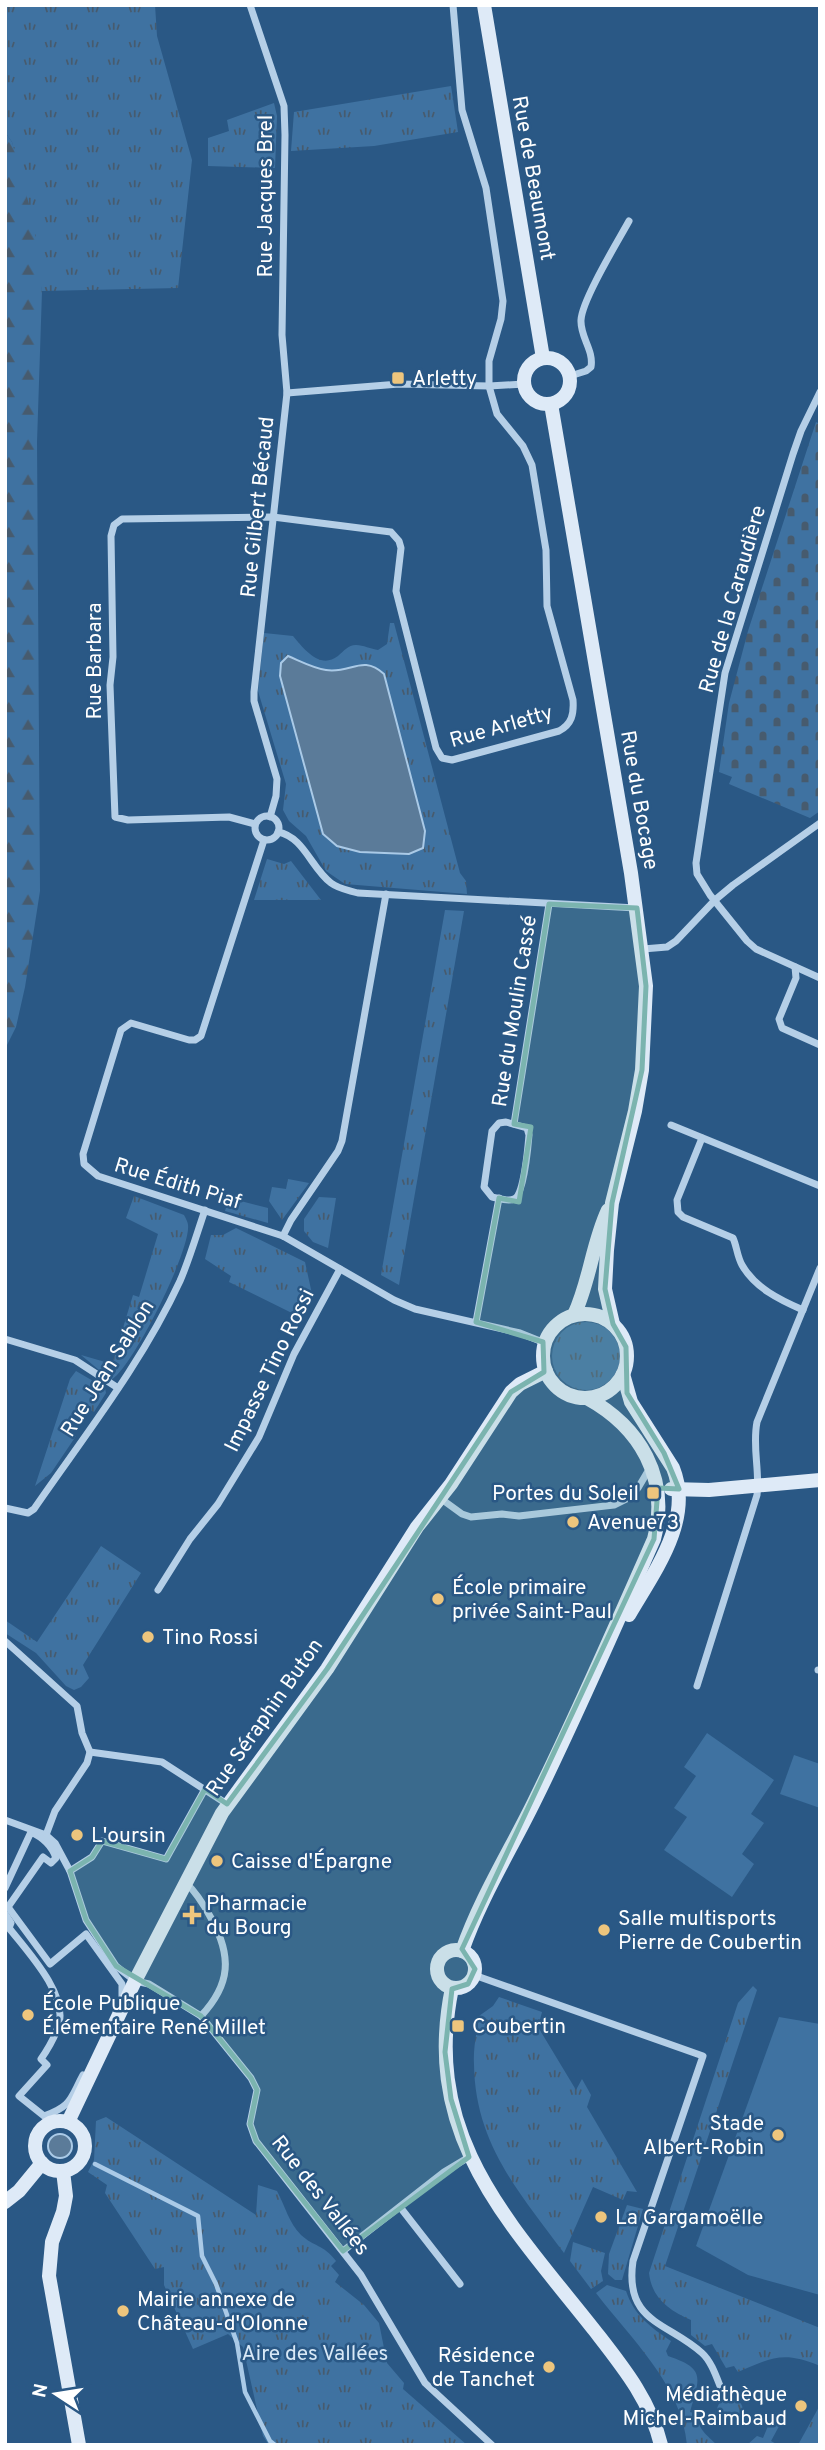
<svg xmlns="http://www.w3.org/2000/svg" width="825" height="2450" font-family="Overpass,sans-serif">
	<defs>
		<pattern id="grass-tufts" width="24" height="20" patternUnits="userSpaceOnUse" patternTransform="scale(1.75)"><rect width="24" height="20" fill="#3f72a1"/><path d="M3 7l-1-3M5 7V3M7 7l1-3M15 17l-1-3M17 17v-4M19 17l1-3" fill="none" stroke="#475b6e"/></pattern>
		<pattern id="forest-firs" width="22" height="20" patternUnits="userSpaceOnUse" patternTransform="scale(1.75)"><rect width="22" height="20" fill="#3f72a1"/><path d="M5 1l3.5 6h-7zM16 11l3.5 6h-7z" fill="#475b6e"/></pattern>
		<pattern id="cemetery-stones" width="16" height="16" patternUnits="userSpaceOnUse" patternTransform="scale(1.75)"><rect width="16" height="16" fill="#3f72a1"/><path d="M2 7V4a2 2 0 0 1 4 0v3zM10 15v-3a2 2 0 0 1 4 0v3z" fill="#475b6e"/></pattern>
	</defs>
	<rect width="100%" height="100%" fill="#2a5885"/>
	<g fill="url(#grass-tufts)">
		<polygon points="5,5 155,5 157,36 192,160 178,288 42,291 12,142 5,132"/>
		<polygon points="451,86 458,132 374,146 291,151 294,112"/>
		<polygon points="274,103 277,116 275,168 208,166 208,138 229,131 227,120"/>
		<path d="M390 623H394L460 873 466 881 467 894 345 884 326 871 306 836 289 821 283 810 286 784 258 691 264 633 293 636C304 649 320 670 338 656 344 651 348 645 356 645 363 645 371 649 378 650L387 644Z"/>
		<polygon points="267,859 284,864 291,861 321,900 254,900"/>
		<polygon points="445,910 464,911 399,1285 381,1275"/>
		<polygon points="288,1179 309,1183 282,1220 269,1201 272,1187 286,1189"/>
		<path d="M134 1196 184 1215C185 1217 188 1222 188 1225 191 1250 132 1369 111 1380L81 1355 112 1364 133 1295 139 1297 158 1234 126 1218Z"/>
		<polygon points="319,1197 336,1198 328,1248 313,1242 304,1231 304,1219"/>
		<polygon points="229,1198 268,1208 268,1223 225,1211"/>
		<polygon points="236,1228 305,1262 312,1294 300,1317 229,1282 231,1276 205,1259 211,1235 223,1235"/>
		<circle cx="586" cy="1356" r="34"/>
		<polygon points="76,1371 105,1388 106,1393 94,1412 83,1406 67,1430 76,1436 51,1473 35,1486 70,1379"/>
		<polygon points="101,1546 141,1573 83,1665 89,1678 81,1687 74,1690 66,1686 36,1653 5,1633 5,1620 37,1642"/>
		<path d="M753 1986 757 1990 665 2266 820 2328V2366C784 2351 772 2357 738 2372L734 2366 726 2368 712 2344 705 2346 691 2335V2320C669 2310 652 2299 649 2273L738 2003Z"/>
		<path d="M499 1997 542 2012 538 2027 576 2090 582 2079 591 2095 587 2107 637 2192 627 2191 623 2200 593 2187 564 2253C519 2192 475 2144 474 2064 473 2048 477 2031 479 2016L493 2006Z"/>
		<path d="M106 2117 256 2215 258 2185 277 2191C285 2206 289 2223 301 2235 314 2247 323 2244 336 2261L331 2266 339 2275 335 2282 364 2305 379 2323 387 2363 404 2383 403 2389 467 2445H269L263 2436 243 2347 228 2334 193 2349 164 2285V2267L155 2269 105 2193 107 2185 88 2172 94 2160 96 2121Z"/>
		<polygon points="627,2205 643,2209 622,2280 615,2280 608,2274 609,2254"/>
		<polygon points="573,2242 605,2253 601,2271 603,2281 591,2289 570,2261"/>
		<path d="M607 2285 626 2291C634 2315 650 2327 671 2341L666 2351 668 2356C707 2369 699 2378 690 2412L697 2414C698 2430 707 2435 717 2445H687C682 2385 630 2338 596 2293Z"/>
		<circle cx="730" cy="2411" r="13"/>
		<polygon points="820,2405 820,2445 798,2445"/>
		<polygon points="774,2412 784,2417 771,2441 778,2445 747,2445 757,2436 763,2438"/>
	</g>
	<polygon fill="url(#forest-firs)" points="5,132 12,142 33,219 42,291 37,442 40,891 25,987 16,1027 5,1049"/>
	<polygon fill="url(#cemetery-stones)" points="816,422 820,424 820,811 810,818 729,784 732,777 719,772 729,703 748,631"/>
	<g fill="#3f72a1">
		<polygon points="707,1733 774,1780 751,1814 764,1823 742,1854 754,1864 732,1897 664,1850 687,1817 674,1808 696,1776 684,1767"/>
		<polygon points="794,1755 820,1764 820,1808 780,1794"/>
		<polygon points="779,2017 820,2024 820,2295 748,2275 696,2246"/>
	</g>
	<g fill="#5b7b99" stroke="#aacae7" stroke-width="2">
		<path d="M288 656C300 661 313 668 326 670 351 674 362 654 384 674L425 831 423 848 409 854 360 852 337 846 323 834 280 676 281 663Z"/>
		<circle cx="60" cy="2146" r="12"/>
	</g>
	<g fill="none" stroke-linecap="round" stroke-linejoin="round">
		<polyline stroke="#aacae7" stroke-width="4.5" points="95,2164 198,2216 202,2256 216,2284 237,2343 245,2392 270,2441 275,2445"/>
		<g stroke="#b5cfe7" stroke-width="7">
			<polyline points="250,5 284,106 285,135 282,335 287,393 254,692 254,701 277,779 276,796 270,817"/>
			<path d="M570 376 586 371 591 367C594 350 580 337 581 320 582 300 618 241 629 221"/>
			<polyline points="820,392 801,431 793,454 725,673 696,863 697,874 710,895 747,941 756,949 820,978"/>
			<polyline points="287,393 399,384 489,386 524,384"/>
			<circle cx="267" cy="828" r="12"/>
			<path d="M255 824 229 817 128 820 115 817 110 685 113 657 111 536 114 525 122 519 273 517 391 532 399 541 401 548 396 591 436 748 442 758 452 760 559 731C572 724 574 714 573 700L547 606 546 550 532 465 523 446 497 414 489 386V361L501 319 503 301 486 188 462 110 453 5"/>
			<path d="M278 832C304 837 311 868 331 883 339 889 348 890 358 893L636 908"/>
			<polyline points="264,840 201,1036 195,1040 189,1040 131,1023 121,1030 83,1154 84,1164 98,1176 283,1236 394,1300 415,1309 520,1333 545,1343"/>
			<polyline points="643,949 667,947 676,941 715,900 733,885 820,823"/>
			<polyline points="795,967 796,978 779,1019 782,1028 820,1045"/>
			<path d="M506 1122 527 1128 529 1135C528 1147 524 1195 514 1199 508 1202 498 1198 492 1197L484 1187 492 1131 499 1123Z"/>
			<polyline points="514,1124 549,904"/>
			<polyline points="671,1125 820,1186"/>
			<path d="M702 1138 677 1200 678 1212 683 1217 733 1238C737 1247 737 1256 742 1265 755 1288 780 1300 803 1310"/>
			<polyline points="283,1236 291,1220 338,1151 342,1141 386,894"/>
			<polyline points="476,1322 499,1198"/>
			<polyline points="5,1339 75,1360 118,1388"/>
			<polyline points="440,1498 462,1514 471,1517 502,1514 519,1516 614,1505 630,1497 638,1488 651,1466"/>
			<path d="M5 1508 28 1513 34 1509C85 1435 142 1363 180 1281 190 1258 197 1233 205 1210"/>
			<polyline points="158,1590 190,1539 218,1504 259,1437 294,1354 340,1269"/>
			<polyline points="5,1641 77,1706 82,1733 90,1752 87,1763 55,1811 46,1835"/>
			<polyline points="818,1670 820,1670"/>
			<path d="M697 1686 757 1495C760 1470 752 1447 757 1422L820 1268"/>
			<polyline points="90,1752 162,1762 227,1804"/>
			<polyline points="5,1820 46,1835 55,1843 70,1871 86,1920 116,1966 135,1981 149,1984 201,2016 251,2078 257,2090 250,2124 256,2141 361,2275 425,2383 492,2445"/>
			<polyline points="70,1871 92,1857 102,1841 166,1859 205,1789"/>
			<path d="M186 1883C197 1893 204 1905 211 1918 232 1956 231 1984 201 2016"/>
			<path d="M5 1888 31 1832C42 1837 52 1846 56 1858L51 1863 43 1857 8 1907 50 1964 86 1934 122 1984V1999"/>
			<path d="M5 1914 11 1923 9 1928C27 1951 67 1993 59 2024 55 2037 48 2049 41 2059L47 2065 19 2096 44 2116C72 2106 70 2099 83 2075"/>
			<path d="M474 1975 703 2056 633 2261C624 2323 668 2322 702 2353 712 2362 717 2379 722 2391"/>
			<polyline points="400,2207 460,2284"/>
			<polyline points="343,2251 444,2172 469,2157"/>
		</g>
		<g stroke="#deeaf7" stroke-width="14">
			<polyline points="484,5 543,358"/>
			<circle cx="547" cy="381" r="23"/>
			<polyline points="551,404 631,873 646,986 642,1070 635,1111 612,1203 607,1250 605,1289 613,1324"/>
			<circle cx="585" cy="1356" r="42"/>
			<path d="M574 1315C590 1281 592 1244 608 1210"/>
			<path d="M623 1374 631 1402 673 1468C694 1520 654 1572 629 1615"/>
			<polyline points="671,1489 709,1490 820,1480"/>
			<circle cx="456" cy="1969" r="19"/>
			<path d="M462 1951C480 1899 510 1851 534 1802 577 1715 615 1627 654 1539 670 1478 640 1427 587 1398"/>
			<path d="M452 1988C421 2137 510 2223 595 2331 623 2367 650 2400 661 2445"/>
			<circle cx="60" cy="2146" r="25"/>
			<polyline points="68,2122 135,1981 222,1813 327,1669 417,1527 451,1484 511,1392 520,1384 546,1371"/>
			<polyline points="63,2171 66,2196 63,2212 52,2242 49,2276 79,2445"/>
			<polyline points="5,2202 19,2191 42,2163"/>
		</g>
	</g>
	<path fill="#7bb4af" fill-opacity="0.2" stroke="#7bb4af" stroke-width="5" stroke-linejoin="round" d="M549 904 637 908 646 986 642 1070 612 1203 605 1289 613 1324 626 1347 627 1393 664 1453 679 1489 658 1488 654 1539 462 1949 475 1969 468 1984 452 1989 445 2052 451 2099 469 2157 343 2251 256 2141 250 2124 257 2090 251 2078 201 2016 116 1966 86 1920 70 1871 92 1857 102 1841 166 1859 205 1789 227 1804 327 1669 511 1392 544 1372 543 1342 476 1322 499 1198 519 1202 531 1127 514 1124Z"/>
	<g fill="#edc57d" stroke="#2a5885" stroke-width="2.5">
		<rect x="391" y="371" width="14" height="14" rx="3.5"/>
		<rect x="646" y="1486" width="14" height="14" rx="3.5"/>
		<circle cx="573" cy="1522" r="7"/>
		<circle cx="438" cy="1599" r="7"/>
		<circle cx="148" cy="1637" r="7"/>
		<circle cx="77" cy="1835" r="7"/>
		<circle cx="217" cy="1861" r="7"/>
		<path d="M188.5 1904.5h7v7h7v7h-7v7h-7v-7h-7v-7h7z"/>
		<circle cx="604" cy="1930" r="7"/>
		<circle cx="28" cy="2015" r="7"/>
		<rect x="451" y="2019" width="14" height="14" rx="3.5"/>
		<circle cx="778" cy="2135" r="7"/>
		<circle cx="601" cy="2217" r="7"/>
		<circle cx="123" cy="2311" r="7"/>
		<circle cx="549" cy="2367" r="7"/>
		<circle cx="801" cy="2406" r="7"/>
	</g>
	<g text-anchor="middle" stroke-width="5" stroke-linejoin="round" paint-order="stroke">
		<g font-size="21" fill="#fff" stroke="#2a5885">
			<text transform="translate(534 178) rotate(80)" y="7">Rue de Beaumont</text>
			<text transform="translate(265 196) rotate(-90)" y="7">Rue Jacques Brel</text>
			<text transform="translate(257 507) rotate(-84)" y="7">Rue Gilbert Bécaud</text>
			<text transform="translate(732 599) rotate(-74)" y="7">Rue de la Caraudière</text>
			<text transform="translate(94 661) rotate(-90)" y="7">Rue Barbara</text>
			<text transform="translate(501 726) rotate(-16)" y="7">Rue Arletty</text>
			<text transform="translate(640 800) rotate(80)" y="7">Rue du Bocage</text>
			<text transform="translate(514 1011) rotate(-81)" y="7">Rue du Moulin Cassé</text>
			<text transform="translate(178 1183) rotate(17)" y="7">Rue Édith Piaf</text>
			<text transform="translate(107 1368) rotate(-58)" y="7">Rue Jean Sablon</text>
			<text transform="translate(269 1370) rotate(-64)" y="7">Impasse Tino Rossi</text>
			<text transform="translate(264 1717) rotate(-55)" y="7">Rue Séraphin Buton</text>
			<text transform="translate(321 2195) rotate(52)" y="7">Rue des Vallées</text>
		</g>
		<g font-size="21" fill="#fff" stroke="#2a5885" text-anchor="start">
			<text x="412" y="385">Arletty</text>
			<text x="639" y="1500" text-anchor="end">Portes du Soleil</text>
			<text x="587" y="1529">Avenue73</text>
			<text x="452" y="1594">École primaire<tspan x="452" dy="24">privée Saint-Paul</tspan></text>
			<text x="162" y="1644">Tino Rossi</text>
			<text x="91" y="1842">L'oursin</text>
			<text x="231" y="1868">Caisse d'Épargne</text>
			<text x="206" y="1910">Pharmacie<tspan x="206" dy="24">du Bourg</tspan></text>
			<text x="618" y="1925">Salle multisports<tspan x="618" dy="24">Pierre de Coubertin</tspan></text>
			<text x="42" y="2010">École Publique<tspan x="42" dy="24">Élémentaire René Millet</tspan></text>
			<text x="472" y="2033">Coubertin</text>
			<text x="764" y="2130" text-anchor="end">Stade<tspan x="764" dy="24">Albert-Robin</tspan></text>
			<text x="615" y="2224">La Gargamoëlle</text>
			<text x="137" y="2306">Mairie annexe de<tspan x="137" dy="24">Château-d'Olonne</tspan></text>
			<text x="535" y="2362" text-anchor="end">Résidence<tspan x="535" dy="24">de Tanchet</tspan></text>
			<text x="787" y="2401" text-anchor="end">Médiathèque<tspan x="787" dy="24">Michel-Raimbaud</tspan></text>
		</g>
		<g font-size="21" fill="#d8e8f6" stroke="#2a5885">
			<text x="315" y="2360">Aire des Vallées</text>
		</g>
	</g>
	<rect width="825" height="2450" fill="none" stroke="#ffffff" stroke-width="14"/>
	<g transform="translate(56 2394) rotate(282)" stroke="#2a5885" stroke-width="5" paint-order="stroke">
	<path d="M0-5L12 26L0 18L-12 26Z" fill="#ffffff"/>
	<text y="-10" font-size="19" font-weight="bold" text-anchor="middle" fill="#ffffff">N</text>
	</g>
</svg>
